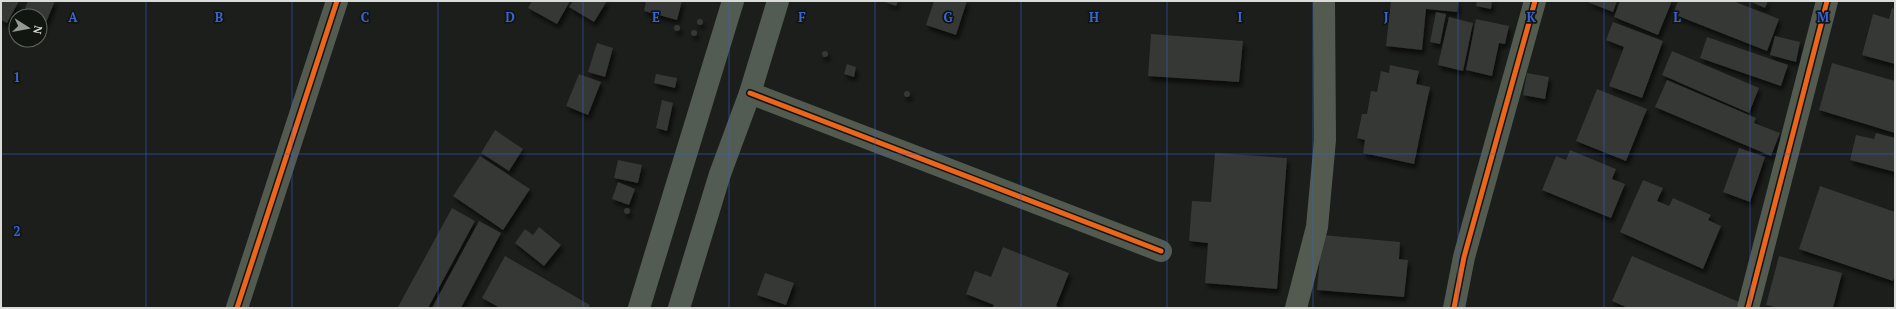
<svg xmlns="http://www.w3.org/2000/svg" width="1896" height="309" font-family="'PT Serif',serif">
	<defs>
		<filter id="shadow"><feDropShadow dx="2.5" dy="4.5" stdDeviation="2" flood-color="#0009"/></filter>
	</defs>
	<rect width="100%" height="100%" fill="#1c1e1b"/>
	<g fill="#353734" filter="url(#shadow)">
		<polygon points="1,1 19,1 7,23 1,20"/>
		<polygon points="28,1 55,1 42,32 40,31 40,16 22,16"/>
		<polygon points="532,1 570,1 557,24 528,8"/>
		<polygon points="573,1 607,1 594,22 569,7"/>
		<polygon points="646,1 682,1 677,20 644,11"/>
		<polygon points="882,1 898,1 896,6"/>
		<polygon points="934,1 967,1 956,35 926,25"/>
		<polygon points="1391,1 1458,1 1457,12 1426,9 1422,50 1386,46"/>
		<polygon points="1477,1 1492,1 1491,9 1476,6"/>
		<polygon points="1585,1 1617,1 1613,12"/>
		<polygon points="1620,1 1672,1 1658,35 1614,17"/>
		<polygon points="1678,1 1733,1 1779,19 1767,51 1673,14"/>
		<polygon points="1749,1 1768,1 1765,8"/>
		<polygon points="1892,8 1895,9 1895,64 1862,55 1873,14 1889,19"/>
		<polygon points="1436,12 1446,14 1440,44 1430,42"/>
		<polygon points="1449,17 1473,23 1463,71 1438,65"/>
		<circle cx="700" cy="22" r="3"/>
		<polygon points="1476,19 1509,26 1505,44 1499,43 1492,76 1466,70"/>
		<polygon points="1613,22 1663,41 1642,98 1609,86 1624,47 1606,40"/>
		<circle cx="677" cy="28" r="3"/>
		<circle cx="694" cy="33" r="3"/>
		<polygon points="1151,34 1243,41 1239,82 1148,76"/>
		<polygon points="1775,36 1800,42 1796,62 1770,55"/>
		<polygon points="1707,37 1788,65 1781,86 1700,58"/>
		<polygon points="597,43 613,48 605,77 588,72"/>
		<circle cx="825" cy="54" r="3"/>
		<polygon points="1672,51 1759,88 1749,113 1662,75"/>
		<polygon points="1832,63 1895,81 1895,133 1819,110"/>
		<polygon points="847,64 856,67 854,77 844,74"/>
		<polygon points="1390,65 1419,71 1416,84 1430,87 1414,164 1363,153 1365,140 1357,138 1362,114 1367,114 1371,91 1377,92 1381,71 1389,73"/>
		<polygon points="1527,73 1549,77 1545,99 1523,95"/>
		<polygon points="579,74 601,82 588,115 566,106"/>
		<polygon points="656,74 677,78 675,88 654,83"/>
		<polygon points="1667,80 1756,118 1754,123 1780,133 1771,156 1655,107"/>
		<polygon points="1597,89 1647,109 1626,161 1576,141"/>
		<circle cx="907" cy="94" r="3"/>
		<polygon points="662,100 673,103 667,131 656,128"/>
		<polygon points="495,130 523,149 509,171 481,153"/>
		<polygon points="1876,133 1895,138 1895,172 1850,160 1856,135 1874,139"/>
		<polygon points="1739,148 1765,157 1750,202 1723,192"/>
		<polygon points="1570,150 1616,169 1612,179 1625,184 1611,218 1542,190 1556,156 1566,160"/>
		<polygon points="1215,153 1287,158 1277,289 1205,283 1208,243 1189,241 1192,201 1211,202"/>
		<polygon points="480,156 530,189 503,230 453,196"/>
		<polygon points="618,160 642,165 638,183 614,178"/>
		<polygon points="1643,180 1663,188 1657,201 1669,206 1673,198 1711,215 1708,220 1721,226 1703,269 1620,232"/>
		<polygon points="618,182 635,189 629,205 612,199"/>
		<polygon points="1820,186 1895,212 1895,274 1893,281 1799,249"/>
		<circle cx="627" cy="211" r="3"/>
		<polygon points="452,208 475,221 428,308 400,308 398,307"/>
		<polygon points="479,221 501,233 461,308 432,308"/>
		<polygon points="539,227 561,245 544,266 515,243 525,229 533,235"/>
		<polygon points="1322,235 1400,242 1399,259 1408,260 1404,297 1317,290"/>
		<polygon points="1003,247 1069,273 1056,306 1060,308 992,308 994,305 966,294 975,271 991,277"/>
		<polygon points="505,256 590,305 589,308 500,308 482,298"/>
		<polygon points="1632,256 1739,302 1736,308 1628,308 1612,301"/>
		<polygon points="1779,256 1842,273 1833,308 1778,308 1766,305"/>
		<polygon points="765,273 794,283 786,305 757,295"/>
	</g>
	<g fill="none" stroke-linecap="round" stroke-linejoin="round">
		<g stroke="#535b51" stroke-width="22">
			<polyline points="750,93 1161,251"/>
			<polyline points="237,308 337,1"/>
			<polyline points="1296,308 1317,227 1325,140 1324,1"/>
			<polyline points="1454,308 1464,257 1535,1"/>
			<polyline points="1748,308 1827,1"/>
		</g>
		<g stroke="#535c52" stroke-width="22">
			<polyline points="639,308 733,1"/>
			<polyline points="679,308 720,174 750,93 778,1"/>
		</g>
		<g stroke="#121611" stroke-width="8">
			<g id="cycleway">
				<polyline points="750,93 1161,251"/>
				<polyline points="237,308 337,1"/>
				<polyline points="1454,308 1464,257 1535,1"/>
				<polyline points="1748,308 1827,1"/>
			</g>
		</g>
		<use href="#cycleway" stroke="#eb651d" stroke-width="5"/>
	</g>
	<path fill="none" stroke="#3963d8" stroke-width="1" stroke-opacity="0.55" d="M146 1V308M292 1V308M438 1V308M583 1V308M729 1V308M875 1V308M1021 1V308M1167 1V308M1313 1V308M1458 1V308M1604 1V308M1750 1V308M1 154H1895"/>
	<g font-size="13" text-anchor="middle" font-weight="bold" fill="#3963d8" stroke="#121611" stroke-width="3.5" stroke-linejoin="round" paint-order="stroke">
		<text x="73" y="22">A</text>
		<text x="219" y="22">B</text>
		<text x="365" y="22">C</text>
		<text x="510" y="22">D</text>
		<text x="656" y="22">E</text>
		<text x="802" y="22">F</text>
		<text x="948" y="22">G</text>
		<text x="1094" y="22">H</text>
		<text x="1240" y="22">I</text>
		<text x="1386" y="22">J</text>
		<text x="1531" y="22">K</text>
		<text x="1677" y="22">L</text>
		<text x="1823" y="22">M</text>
		<text x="17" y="82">1</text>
		<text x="17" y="236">2</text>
	</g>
	<rect width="1896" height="309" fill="none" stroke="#d9dcd8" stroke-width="4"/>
	<g transform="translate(28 28) rotate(101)"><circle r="19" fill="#121611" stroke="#626561"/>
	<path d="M0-3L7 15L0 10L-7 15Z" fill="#979a96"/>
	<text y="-6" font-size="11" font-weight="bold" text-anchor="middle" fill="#d9dcd8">N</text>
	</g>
</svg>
